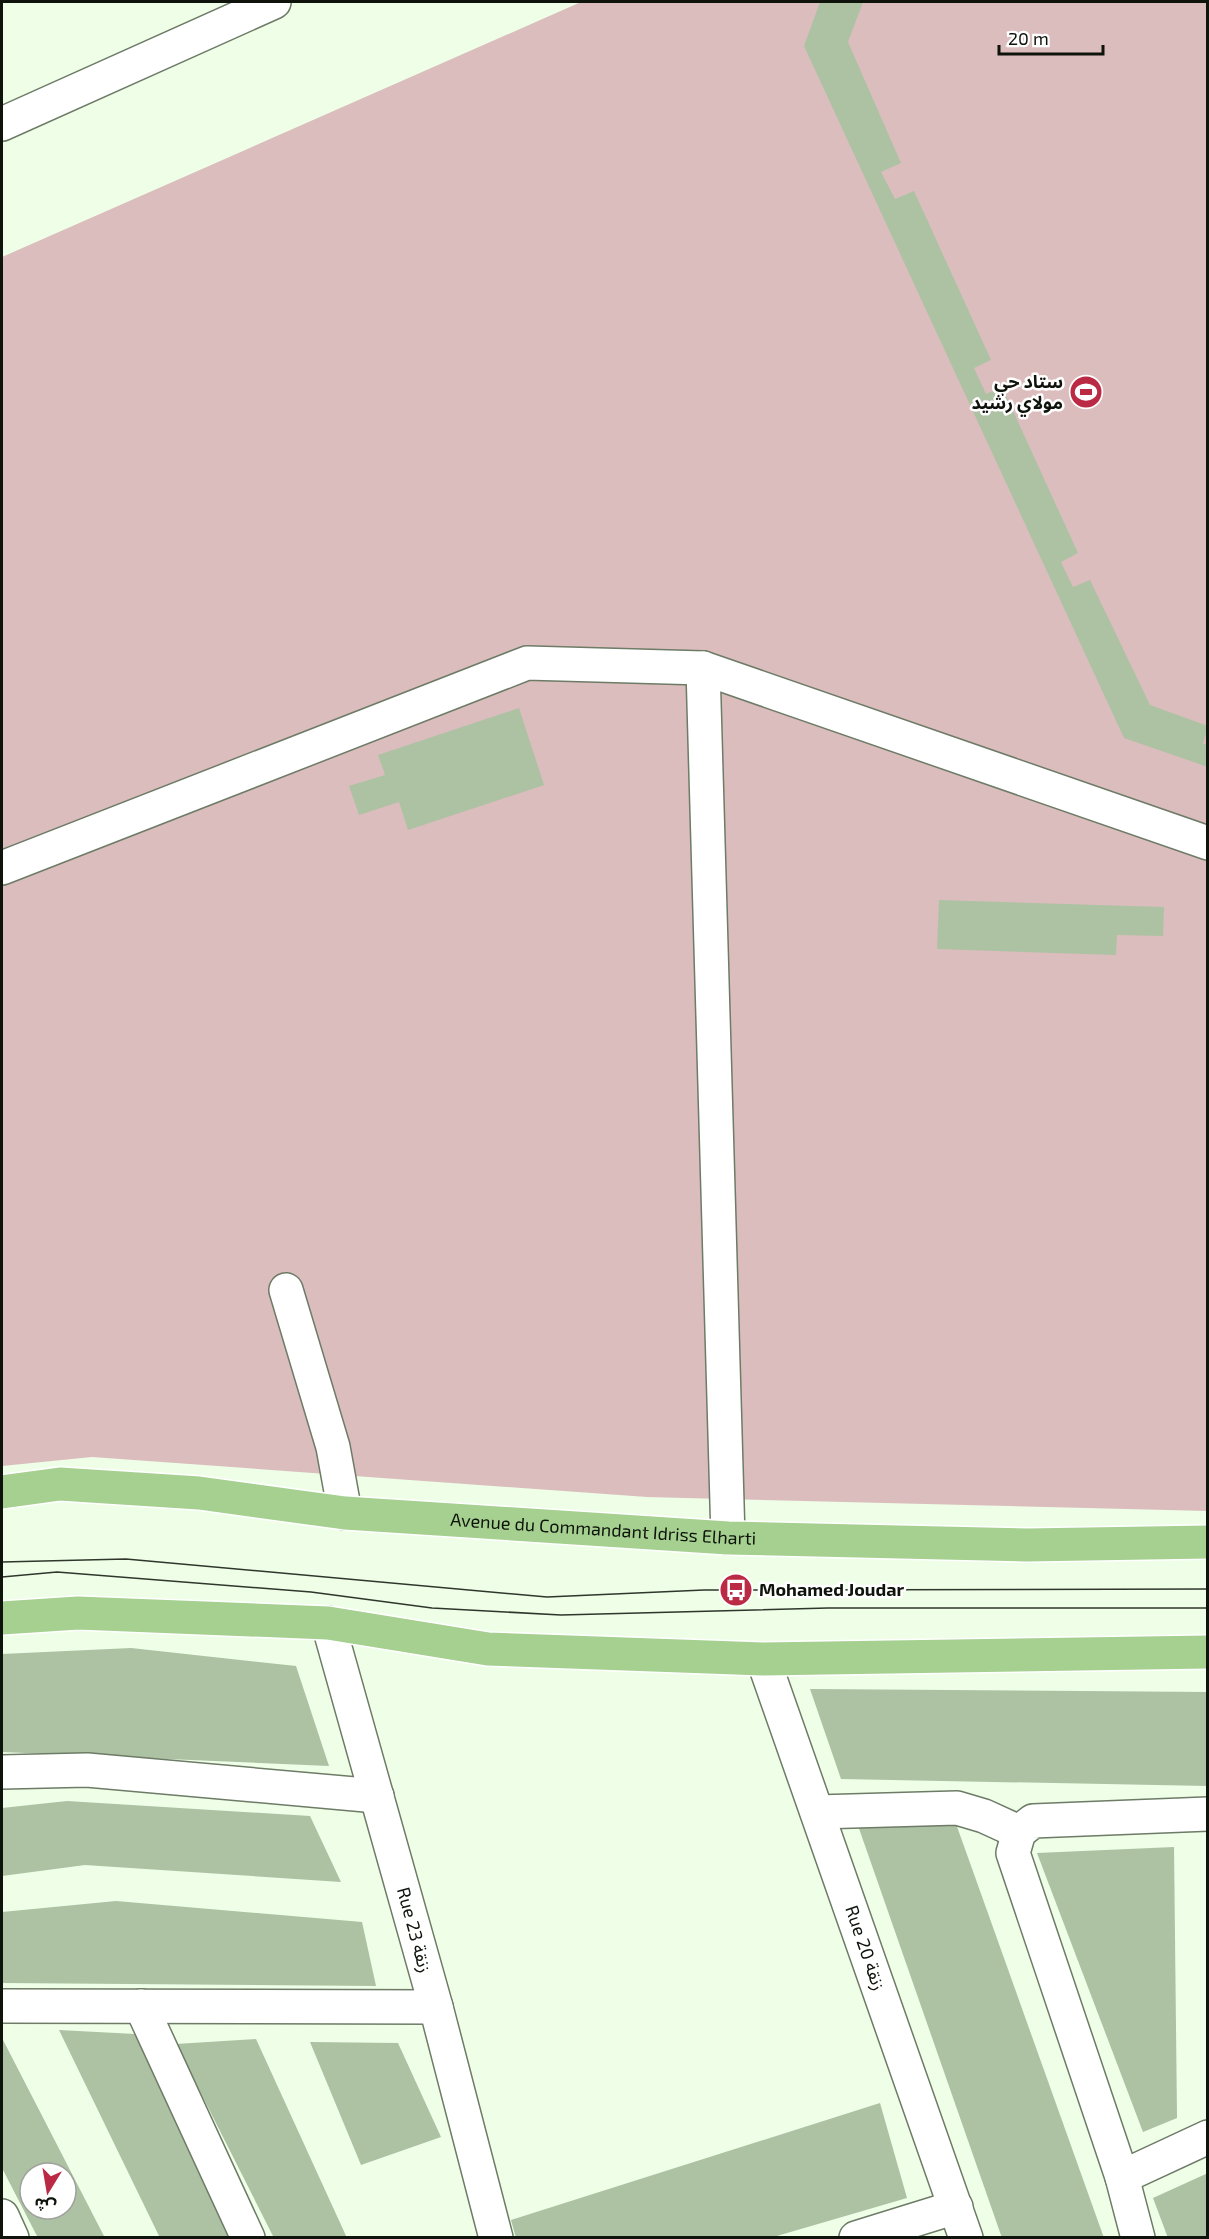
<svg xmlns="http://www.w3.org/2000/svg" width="1209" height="2239" font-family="'Exo 2','Noto Sans Arabic',sans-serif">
	<rect width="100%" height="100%" fill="#eefee7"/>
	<polygon fill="#dbbdbd" points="581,2 1207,2 1207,1511 647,1497 92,1457 2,1466 2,257"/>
	<g fill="#acc2a3" fill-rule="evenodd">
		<polygon points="820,2 863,2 848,42 901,163 881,172 895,199 914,191 991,360 974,368 986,394 1002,387 1078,553 1061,562 1073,587 1090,580 1150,705 1208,726 1203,744 1208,745 1208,767 1124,738 804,46"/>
		<polygon points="519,708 544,785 408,830 399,802 359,815 349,786 385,775 378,755"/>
		<polygon points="939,900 1164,907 1163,936 1117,935 1116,955 937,949"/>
		<polygon points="131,1648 296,1666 329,1766 2,1752 2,1654"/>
		<polygon points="810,1689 1208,1692 1208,1786 841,1779"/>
		<polygon points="67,1801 310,1816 341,1882 85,1865 2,1876 2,1808"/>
		<polygon points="855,1817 955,1821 1104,2238 1002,2238"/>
		<polygon points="1174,1847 1177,2118 1143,2132 1037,1853"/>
		<polygon points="116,1901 362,1922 376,1986 2,1983 2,1912"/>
		<polygon points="59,2030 135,2034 231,2238 160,2238"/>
		<path d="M2 2038 105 2238H38L2 2168ZM30 2173H66V2209H30Z"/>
		<polygon points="256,2039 347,2238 274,2238 176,2044"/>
		<polygon points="310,2042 398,2043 441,2137 361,2165"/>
		<polygon points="880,2103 907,2198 770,2238 516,2238 511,2220"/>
		<polygon points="1208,2173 1208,2238 1168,2238 1153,2198"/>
	</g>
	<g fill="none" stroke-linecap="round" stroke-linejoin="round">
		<g stroke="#6d7b67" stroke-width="36">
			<g id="minor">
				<polyline points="2,124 274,2"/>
				<polyline points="703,668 728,1538"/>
				<polyline points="2,868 527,663 703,668 1208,843"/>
				<polyline points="286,1290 333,1447 345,1513"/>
				<polyline points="328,1623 436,2007 496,2238"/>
				<polyline points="763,1659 966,2238"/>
				<polyline points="2,1772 87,1770 377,1796"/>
				<polyline points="817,1812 957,1808 984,1816 1019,1832"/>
				<polyline points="2,2006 436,2007"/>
				<polyline points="141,2006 248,2238"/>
				<polyline points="1122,2177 1208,2137"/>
				<polyline points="2,2216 12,2238"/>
				<polyline points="856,2238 956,2207"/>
				<polyline points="1138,2238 1122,2177 1013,1853 1019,1832 1033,1821 1208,1814"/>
			</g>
		</g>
		<g stroke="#fff" stroke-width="36">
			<g id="major">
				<path id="s1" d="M2 1492 60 1484 199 1493 345 1513 728 1538 1027 1545 1208 1542"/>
				<polyline points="2,1618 78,1613 328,1623 488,1649 763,1659 1208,1652"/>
			</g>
		</g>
		<use href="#minor" stroke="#fff" stroke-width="33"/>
		<use href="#major" stroke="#a5d08f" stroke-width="33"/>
		<g stroke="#30362c" stroke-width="1.5">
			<polyline points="2,1562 126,1559 547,1597 704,1590 1208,1589"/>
			<polyline points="2,1577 57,1572 311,1592 432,1608 561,1615 828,1608 1208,1608"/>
		</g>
	</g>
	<defs>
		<g id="stadium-disc" transform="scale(1.725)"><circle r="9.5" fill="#bb2a45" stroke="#fff"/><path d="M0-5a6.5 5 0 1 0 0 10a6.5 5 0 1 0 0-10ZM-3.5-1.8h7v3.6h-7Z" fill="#fff"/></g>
		<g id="bus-disc" transform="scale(1.725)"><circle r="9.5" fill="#bb2a45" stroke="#fff"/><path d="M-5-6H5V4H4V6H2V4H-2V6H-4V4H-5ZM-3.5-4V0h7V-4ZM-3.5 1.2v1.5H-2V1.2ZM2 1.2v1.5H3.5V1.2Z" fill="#fff"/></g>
	</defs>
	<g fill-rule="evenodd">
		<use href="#stadium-disc" x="1086" y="392"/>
		<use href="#bus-disc" x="736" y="1590"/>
	</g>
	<g text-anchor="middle" stroke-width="5" stroke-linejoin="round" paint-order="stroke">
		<g font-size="18" font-weight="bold" fill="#0e130b" stroke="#fff" text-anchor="end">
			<text x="1063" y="388">ستاد حي<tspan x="1063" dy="21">مولاي رشيد</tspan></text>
			<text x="759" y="1596" text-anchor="start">Mohamed Joudar</text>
		</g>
		<g font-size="18" fill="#0e130b" stroke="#fff">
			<text dy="6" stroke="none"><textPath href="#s1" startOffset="604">Avenue du Commandant Idriss Elharti</textPath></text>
			<text transform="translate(414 1930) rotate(75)" y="6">Rue 23 زنقة</text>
			<text transform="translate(865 1948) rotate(71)" y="6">Rue 20 زنقة</text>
		</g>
	</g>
	<rect width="1209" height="2239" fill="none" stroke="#0e130b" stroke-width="6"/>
	<g transform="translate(48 2191) rotate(191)"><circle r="28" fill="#ffffff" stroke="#9fa19d" stroke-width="1.5"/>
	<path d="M0-4.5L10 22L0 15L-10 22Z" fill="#bb2a45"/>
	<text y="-9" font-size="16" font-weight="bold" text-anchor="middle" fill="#0e130b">ش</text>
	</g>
	<path d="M999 45v9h104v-9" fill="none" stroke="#0e130b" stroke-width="3"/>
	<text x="1008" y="45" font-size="18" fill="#0e130b" stroke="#ffffff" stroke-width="4.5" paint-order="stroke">20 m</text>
</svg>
